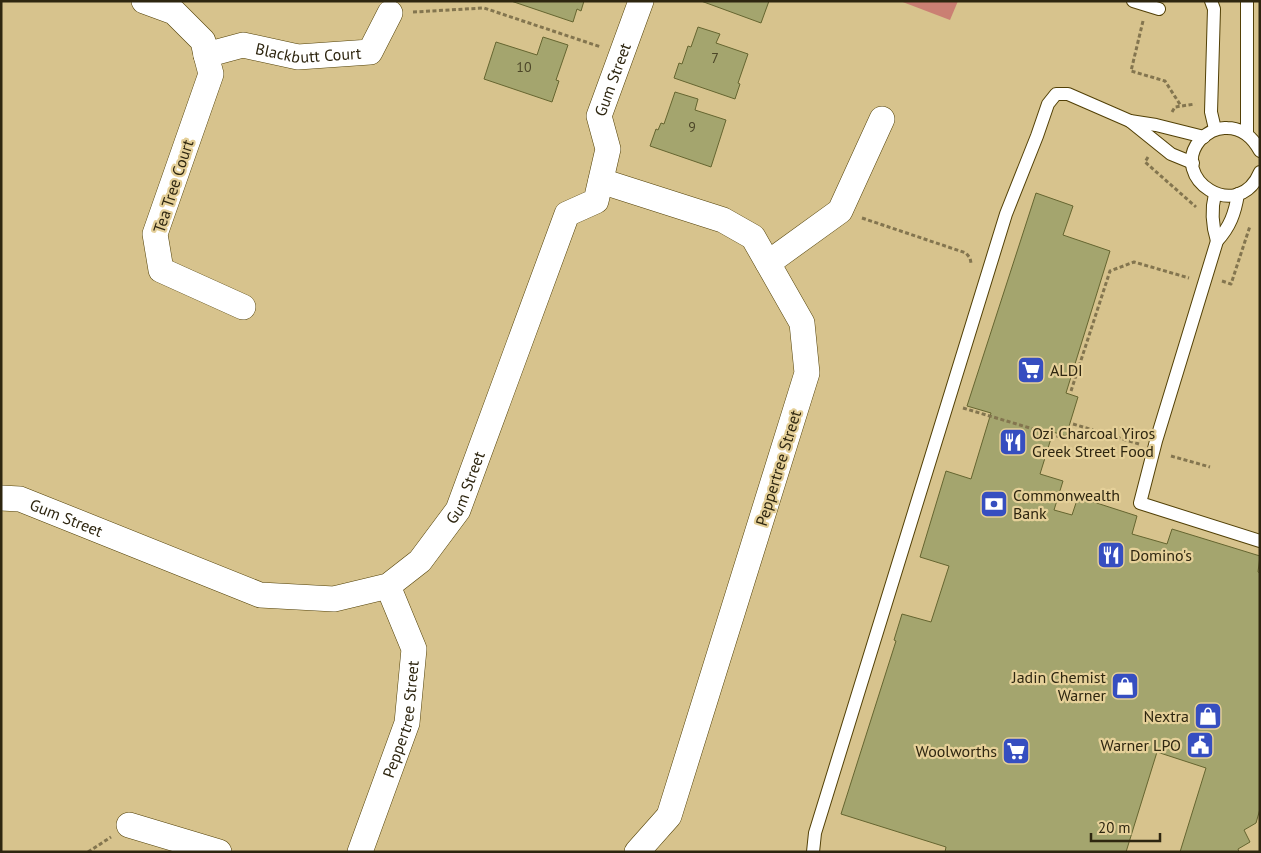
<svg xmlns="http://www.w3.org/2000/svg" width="1261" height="853" font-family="'PT Sans',sans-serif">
	<rect width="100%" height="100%" fill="#d7c38d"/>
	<polygon fill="#ca7f73" points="900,1 958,1 950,20"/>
	<g fill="#a4a56e" stroke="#656530">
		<polygon points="511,1 584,1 581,11 577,9 573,22"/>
		<polygon points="701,1 769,1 761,23"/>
		<polygon points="698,27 720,34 716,43 748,54 738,83 740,84 735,99 674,78 679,63 682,64 688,46 691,47"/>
		<polygon points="543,37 568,45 556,80 559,81 552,102 484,79 496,42 537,55"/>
		<polygon points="675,92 698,99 695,110 726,120 711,167 650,146 656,129 658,130 661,123 664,124"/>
		<polygon points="1036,193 1073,206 1063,235 1110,251 1066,393 1078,397 1066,436 1053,432 1040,474 1063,481 1054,510 1072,515 1078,497 1137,516 1132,534 1167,544 1172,529 1260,556 1258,572 1260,573 1260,809 1256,823 1244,830 1250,842 1238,849 1239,852 1180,852 1206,768 1157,752 1126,852 945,852 946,847 841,814 896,641 894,640 902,614 931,622 949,566 920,557 946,471 971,479 991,413 967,406"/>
	</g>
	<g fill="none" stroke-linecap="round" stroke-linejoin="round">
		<g stroke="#524006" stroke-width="14">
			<g id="lane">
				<polyline points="1133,1 1159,9"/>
				<polyline points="1211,1 1214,9 1211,112 1215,129"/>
				<polyline points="1130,121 1171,154 1193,163"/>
				<polyline points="1247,134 1247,1"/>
				<path d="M1260 151C1253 138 1243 128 1227 128 1216 127 1207 133 1200 140 1168 178 1238 225 1260 172"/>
				<path d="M1215 194C1211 210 1212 225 1217 241"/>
				<path d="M1238 194C1235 213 1230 227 1217 241L1156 441 1140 503 1260 541"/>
				<polyline points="813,852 815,833 1006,214 1037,136 1048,104 1056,94 1068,94 1130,121 1156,125 1204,137"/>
			</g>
		</g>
		<g stroke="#524006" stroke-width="26">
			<g id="street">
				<path id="s1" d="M144 1 174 12 203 41 206 55 243 45 298 57 370 52 390 13"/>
				<polyline points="206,55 211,74 155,234 161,270 243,307"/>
				<polyline points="601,181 723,220 753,237 802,323 807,373 669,816 637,852"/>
				<polyline points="768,263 840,211 882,119"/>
				<path id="s2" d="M1 498 20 499 260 595 334 599 388 586 420 561 458 510 567 214 596 201 608 149 599 116 641 1"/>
				<polyline points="129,825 219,852"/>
				<path id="s3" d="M360 852 407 723 414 649 388 586"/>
			</g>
		</g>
		<g stroke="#83754f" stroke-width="3" stroke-dasharray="4 2.5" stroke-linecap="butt">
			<polyline points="413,12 484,8 601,47"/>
			<polyline points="1143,21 1131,71 1165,81 1181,106"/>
			<polyline points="1172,112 1175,107 1195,104"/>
			<polyline points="1148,157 1145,162 1196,207"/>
			<polyline points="862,218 966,253 970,258 971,263"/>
			<polyline points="1222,281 1231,284 1250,226"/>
			<polyline points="1071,391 1110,271 1134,262 1189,278"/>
			<polyline points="963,408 1060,437"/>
			<polyline points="1073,424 1139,444"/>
			<polyline points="1171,456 1210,467"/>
			<polyline points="88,852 111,837"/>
		</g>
		<use href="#lane" stroke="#fff" stroke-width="12"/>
		<use href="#street" stroke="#fff" stroke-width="25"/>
	</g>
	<defs>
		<g id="supermarket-square" transform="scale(1.4375)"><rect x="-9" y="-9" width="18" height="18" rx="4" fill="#364ec0" stroke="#e5d099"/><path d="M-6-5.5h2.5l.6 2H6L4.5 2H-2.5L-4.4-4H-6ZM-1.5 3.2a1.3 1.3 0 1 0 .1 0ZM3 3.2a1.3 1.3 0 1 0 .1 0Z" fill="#fff"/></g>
		<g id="restaurant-square" transform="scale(1.4375)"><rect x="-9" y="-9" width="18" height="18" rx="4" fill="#364ec0" stroke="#e5d099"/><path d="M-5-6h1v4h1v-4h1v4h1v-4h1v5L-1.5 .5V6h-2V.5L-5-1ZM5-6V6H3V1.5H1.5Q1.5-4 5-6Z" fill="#fff"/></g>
		<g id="bank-square" transform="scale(1.4375)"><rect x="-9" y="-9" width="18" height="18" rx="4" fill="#364ec0" stroke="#e5d099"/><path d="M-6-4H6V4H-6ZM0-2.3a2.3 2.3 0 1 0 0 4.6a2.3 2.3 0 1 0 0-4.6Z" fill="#fff"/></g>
		<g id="shop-square" transform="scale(1.4375)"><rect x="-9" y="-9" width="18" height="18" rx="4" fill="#364ec0" stroke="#e5d099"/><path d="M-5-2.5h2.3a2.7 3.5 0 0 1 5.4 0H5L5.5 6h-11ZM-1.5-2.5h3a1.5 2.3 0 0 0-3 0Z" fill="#fff"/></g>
		<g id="civic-square" transform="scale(1.4375)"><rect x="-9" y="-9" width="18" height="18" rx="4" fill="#364ec0" stroke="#e5d099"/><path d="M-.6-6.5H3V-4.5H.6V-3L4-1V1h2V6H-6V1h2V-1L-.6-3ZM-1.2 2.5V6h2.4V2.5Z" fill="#fff"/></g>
	</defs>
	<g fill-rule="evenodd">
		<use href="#supermarket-square" x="1031" y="370"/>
		<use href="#restaurant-square" x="1013" y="442"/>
		<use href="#bank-square" x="994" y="504"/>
		<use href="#restaurant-square" x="1111" y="555"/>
		<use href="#shop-square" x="1125" y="686"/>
		<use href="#shop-square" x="1208" y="716"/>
		<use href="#civic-square" x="1200" y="745"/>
		<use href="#supermarket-square" x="1016" y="751"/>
	</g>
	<g text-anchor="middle" stroke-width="4.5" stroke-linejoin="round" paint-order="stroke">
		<g font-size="14" fill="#4c4628">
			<text x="715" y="63">7</text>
			<text x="524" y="72">10</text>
			<text x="692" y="132">9</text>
		</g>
		<g font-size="16" fill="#2e2610" stroke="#e5d099">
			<text dy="6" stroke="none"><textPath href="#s1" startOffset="192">Blackbutt Court</textPath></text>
			<text dy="6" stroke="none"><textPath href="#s2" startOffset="985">Gum Street</textPath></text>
			<text transform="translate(173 186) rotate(-72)" y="6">Tea Tree Court</text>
			<text transform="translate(778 468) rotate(-73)" y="6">Peppertree Street</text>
			<text dy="6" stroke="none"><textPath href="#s2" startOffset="535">Gum Street</textPath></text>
			<text dy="6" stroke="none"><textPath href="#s2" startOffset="69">Gum Street</textPath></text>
			<text dy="6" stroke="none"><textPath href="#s3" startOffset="140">Peppertree Street</textPath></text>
		</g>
		<g font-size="16" fill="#2e2610" stroke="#e5d099" text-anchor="start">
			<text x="1050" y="376">ALDI</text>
			<text x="1032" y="439">Ozi Charcoal Yiros<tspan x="1032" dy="18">Greek Street Food</tspan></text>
			<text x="1013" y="501">Commonwealth<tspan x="1013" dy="18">Bank</tspan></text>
			<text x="1130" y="561">Domino's</text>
			<text x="1106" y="683" text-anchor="end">Jadin Chemist<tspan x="1106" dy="18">Warner</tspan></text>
			<text x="1189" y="722" text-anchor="end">Nextra</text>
			<text x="1181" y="751" text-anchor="end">Warner LPO</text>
			<text x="997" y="757" text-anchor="end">Woolworths</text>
		</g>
	</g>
	<rect width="1261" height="853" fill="none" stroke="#2e2610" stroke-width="5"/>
	<path d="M1091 833v8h69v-8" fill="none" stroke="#2e2610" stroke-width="2.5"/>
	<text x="1098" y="833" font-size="15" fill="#2e2610" stroke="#e5d099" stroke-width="4" paint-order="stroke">20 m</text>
</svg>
